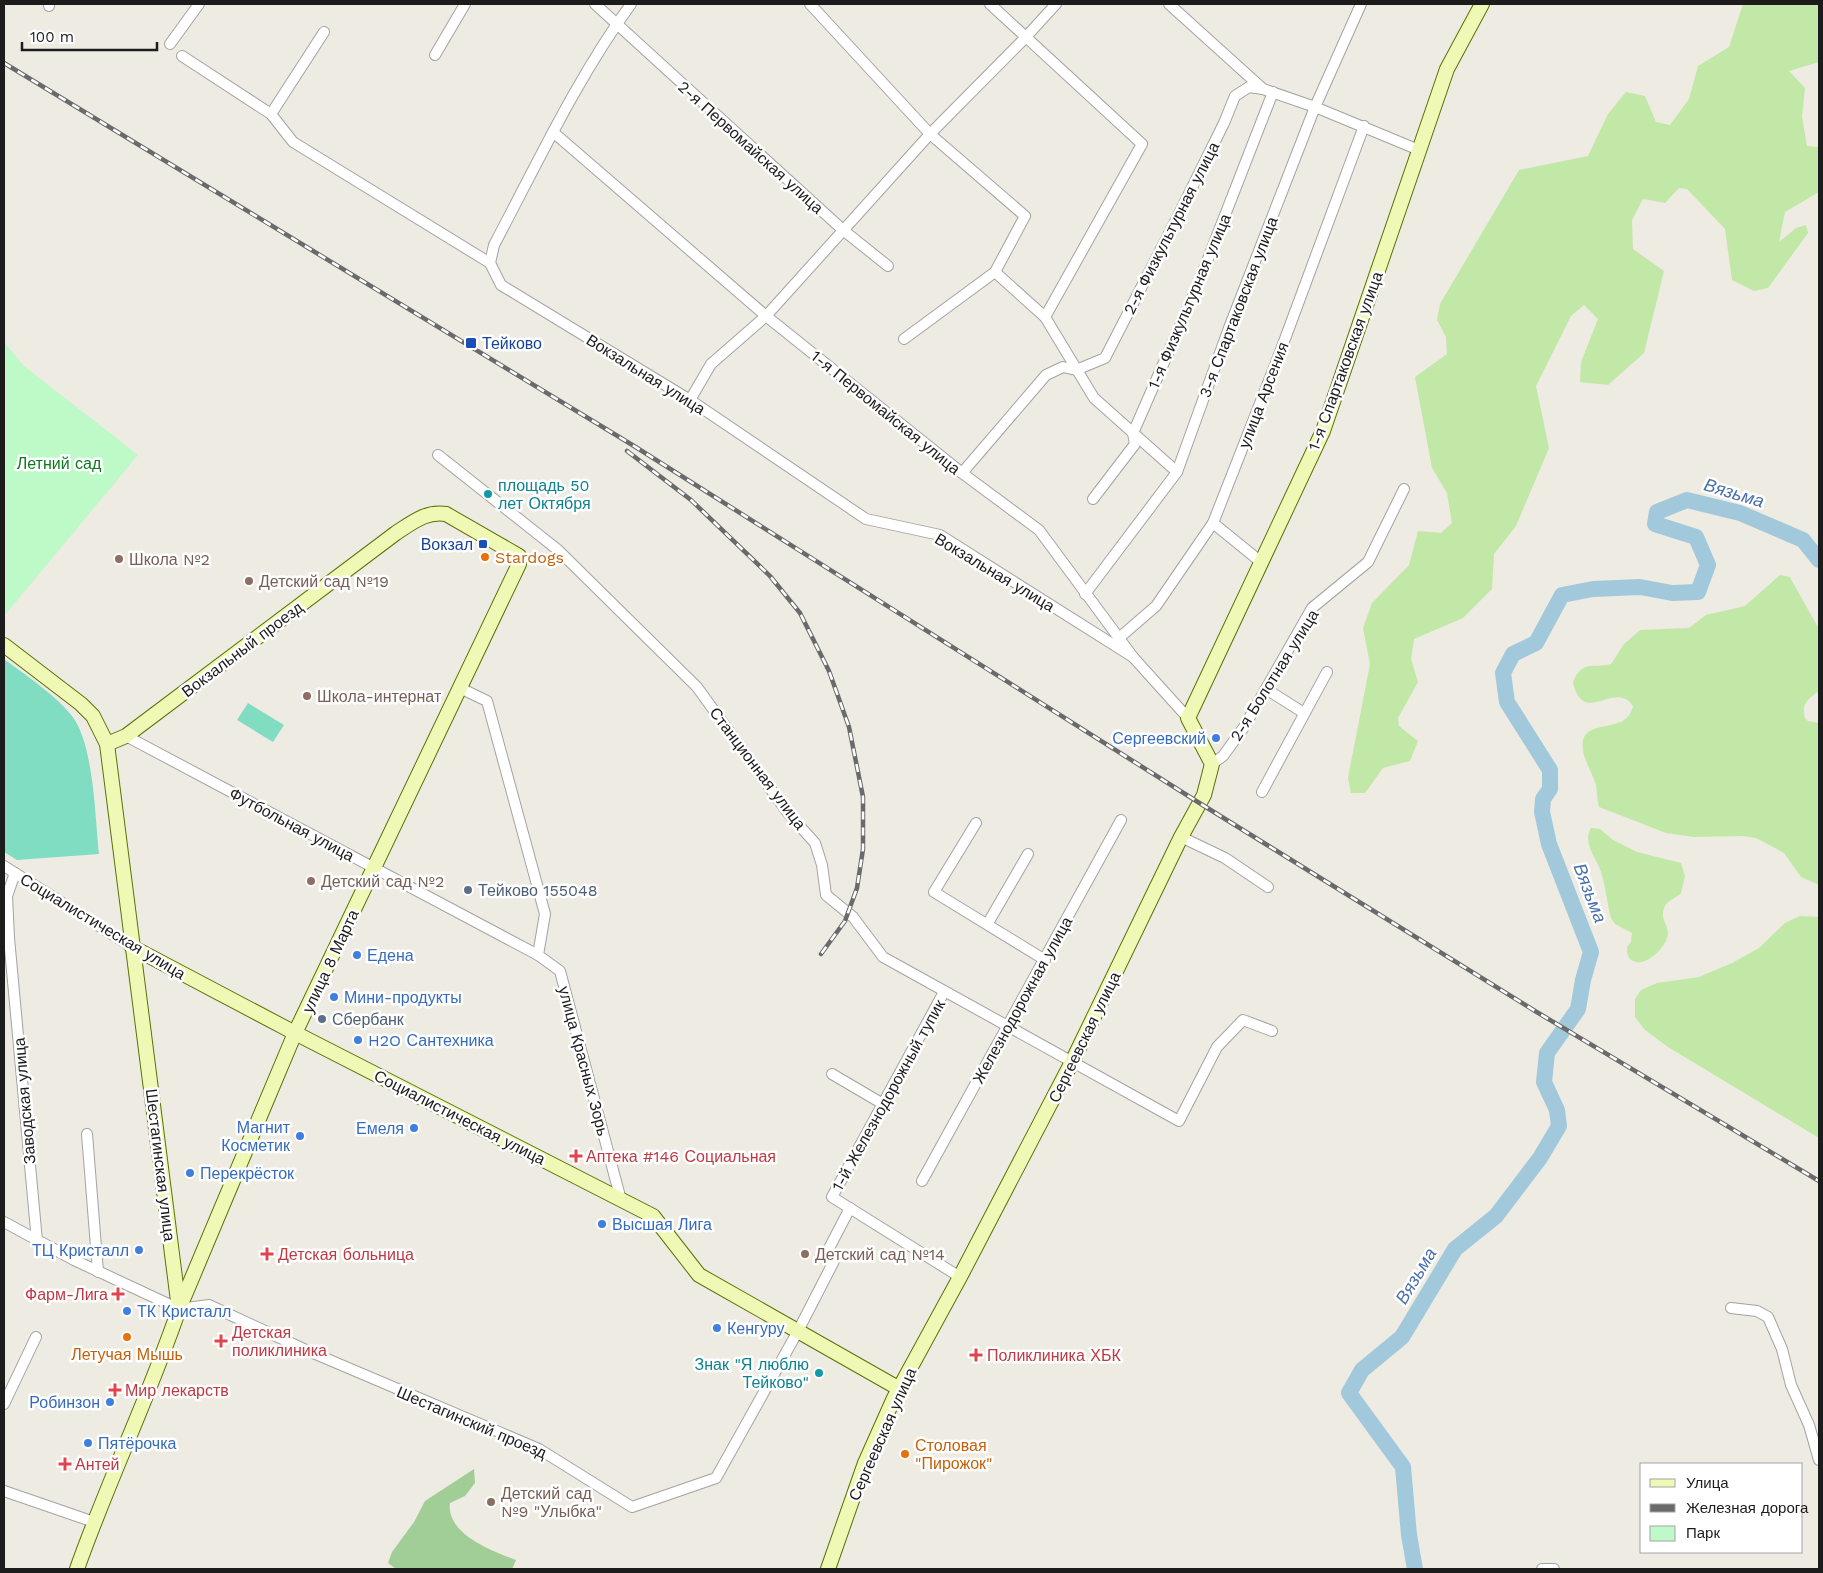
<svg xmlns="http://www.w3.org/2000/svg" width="1823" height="1573" font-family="'Work Sans',sans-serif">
	<rect width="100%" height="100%" fill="#eeebe2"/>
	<g fill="#c1e8a7">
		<polygon points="1743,4 1819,4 1819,62 1789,71 1805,88 1802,117 1807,146 1819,147 1819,192 1785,212 1779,242 1796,228 1806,225 1808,233 1768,288 1754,291 1732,280 1725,229 1687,189 1679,188 1665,203 1643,199 1632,220 1633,249 1664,271 1644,353 1608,385 1580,382 1581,362 1598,319 1584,305 1571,316 1536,386 1549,448 1516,526 1494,554 1492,589 1463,618 1414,639 1411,659 1418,682 1398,718 1399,726 1418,741 1410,761 1383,768 1365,793 1351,793 1348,778 1370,664 1363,628 1372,603 1409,565 1418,531 1441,533 1452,523 1447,493 1432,468 1415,377 1447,354 1446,337 1437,320 1440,304 1519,170 1588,156 1608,114 1626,92 1645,96 1656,122 1670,125 1689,99 1698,66 1729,47"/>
		<path d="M1780 575 1790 577 1792 581 1819 629V691C1808 699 1801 703 1805 718L1808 721 1819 723V885L1801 877 1784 853 1756 838 1742 836 1694 837 1666 833 1599 807C1597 800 1597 792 1596 785 1592 771 1580 755 1583 741 1588 718 1627 735 1633 706 1615 679 1583 728 1573 682 1583 659 1592 669 1611 664L1624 644 1640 630 1689 628 1706 615 1745 606Z"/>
		<path d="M1591 828 1600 829 1613 840 1637 852 1681 863 1685 876 1681 893C1675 899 1667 900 1664 908 1660 919 1668 924 1668 934 1667 946 1648 965 1636 962 1628 960 1627 955 1627 947L1631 942 1632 933 1615 924 1611 918C1607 903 1606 887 1601 872 1597 858 1582 844 1591 828Z"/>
		<polygon points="1800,916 1819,917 1819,1138 1668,1047 1645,1030 1635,1017 1635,999 1641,990 1657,983 1699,977 1732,963 1759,948 1785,923"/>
	</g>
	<path fill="#a1cd97" d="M474 1469 475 1483 465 1496 450 1503C446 1534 492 1551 516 1560L512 1569H396L388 1563 392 1552 414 1522 425 1501Z"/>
	<polygon fill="#bef9c8" points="4,342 24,366 138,455 4,616"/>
	<g fill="#80ddc2">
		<path d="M4 659C23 673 58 697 72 716 94 744 95 818 99 854L17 860 4 852Z"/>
		<polygon points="248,703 284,725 273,742 237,720"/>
	</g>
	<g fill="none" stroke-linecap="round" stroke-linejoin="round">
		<polyline stroke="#a2c9db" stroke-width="16" points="1415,1569 1409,1535 1403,1467 1349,1393 1362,1370 1402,1337 1455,1249 1496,1216 1540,1158 1559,1126 1557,1110 1544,1082 1547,1053 1578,1009 1583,980 1591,952 1549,844 1542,812 1543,799 1550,789 1550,770 1507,702 1503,673 1513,654 1536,643 1562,595 1593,589 1640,587 1672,593 1698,592 1708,565 1696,537 1655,524 1657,512 1687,500 1740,513 1803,540 1819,560"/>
		<g stroke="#a3a3a3" stroke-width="12">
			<g id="street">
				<polyline points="595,4 843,230 888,266"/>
				<polyline points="810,4 930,134 1025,216 995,272 904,339"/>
				<polyline points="990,4 1142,144 1045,317"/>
				<polyline points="1169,4 1263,89 1315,107 1419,150"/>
				<polyline points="49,6 49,4"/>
				<polyline points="170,44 199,4"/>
				<polyline points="435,55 465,4"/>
				<polyline points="182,56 271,114 293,142 490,263 501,285 690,400 866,519 940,535 1133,657"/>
				<polyline points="271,114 324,32"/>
				<polyline points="553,132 766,316 962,473 1039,530 1133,657 1188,718"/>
				<path d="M490 263 494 245C537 164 577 78 631 4"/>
				<polyline points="995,272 1045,317 1094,398 1177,472"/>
				<polyline points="690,400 711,364 766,316 930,134 1025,38 1056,4"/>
				<polyline points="438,455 558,550 697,687 788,813 815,843 822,865 826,895 853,917 883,957 1179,1121 1217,1047 1243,1020 1272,1031"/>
				<polyline points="962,473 1046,375 1063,367 1076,370 1105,358 1178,216 1224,123 1235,96 1249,87 1263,89"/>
				<polyline points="1093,499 1135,444 1133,433 1197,287 1273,92"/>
				<polyline points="1213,523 1261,562"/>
				<polyline points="1085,594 1177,472 1229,328 1315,107 1361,4"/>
				<polyline points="1119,638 1156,606 1213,523 1279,355 1364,126"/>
				<polyline points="460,688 487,701 545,914 538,955 560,971 621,1200"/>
				<polyline points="1266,689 1304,713"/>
				<polyline points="126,736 538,955"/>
				<polyline points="1212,764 1223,756 1244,727 1312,608 1368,562 1404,489"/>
				<polyline points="1262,792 1327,672"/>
				<polyline points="976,823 934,892 1045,960"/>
				<polyline points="1181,837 1225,858 1268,887"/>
				<polyline points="4,866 132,947"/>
				<polyline points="15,873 7,896 9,938 37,1241"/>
				<polyline points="988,923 1028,854"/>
				<polyline points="944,992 832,1197 960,1277"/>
				<polyline points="832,1074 883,1104"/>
				<polyline points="87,1134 98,1272"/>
				<polyline points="922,1181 1121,820"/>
				<polyline points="4,1222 74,1260 179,1309 209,1305 306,1350 539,1449 632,1507 716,1478 798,1331 834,1261 825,1256 850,1208"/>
				<polyline points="1731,1308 1757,1311 1768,1317 1782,1349 1791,1385 1809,1425 1819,1460"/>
				<polyline points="4,1404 36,1337"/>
				<polyline points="4,1491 94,1522"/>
				<polyline points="1542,1569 1554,1569"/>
			</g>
		</g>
		<g stroke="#5b7106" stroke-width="16">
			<g id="secondary">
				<path d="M4 645 81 704 93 716 107 744 179 1309C149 1397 108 1481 77 1569"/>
				<path d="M107 744 126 736 396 533C413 522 426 511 446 514L519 556V564L295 1033 179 1309"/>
				<polyline points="132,947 295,1033 653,1216 699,1275 898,1388"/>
				<polyline points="828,1569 865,1463 894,1398 960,1277 1072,1062 1181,837 1204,795 1212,764 1188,718 1323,431 1447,69 1482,4"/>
			</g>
		</g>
		<use href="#street" stroke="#fff" stroke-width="10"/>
		<use href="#secondary" stroke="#eff9b5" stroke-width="14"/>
		<g stroke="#6a6a6a" stroke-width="4.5">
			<g id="rail">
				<polyline points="4,63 634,446 1201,804 1535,1011 1819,1181"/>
				<polyline points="627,451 691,500 770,576 800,613 829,671 849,727 863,797 863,849 857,888 845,921 821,954"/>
			</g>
		</g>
		<use href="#rail" stroke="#fff" stroke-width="2.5" stroke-dasharray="8" stroke-linecap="butt"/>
	</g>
	<g fill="#1a4fb4" stroke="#fff" stroke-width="2">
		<rect x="465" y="337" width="12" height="12" rx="2.5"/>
		<rect x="478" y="539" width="10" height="10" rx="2.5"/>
	</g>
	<g fill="#0f9aa8" stroke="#fff" stroke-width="2">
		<circle cx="488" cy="494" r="5"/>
		<circle cx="819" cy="1373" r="5"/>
	</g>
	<g fill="#e8710a" stroke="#fff" stroke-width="2">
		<circle cx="485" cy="557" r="5"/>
		<circle cx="127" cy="1337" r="5"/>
		<circle cx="905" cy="1454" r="5"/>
	</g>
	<g fill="#8d6e63" stroke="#fff" stroke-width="2">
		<circle cx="119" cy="559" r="5"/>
		<circle cx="249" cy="581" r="5"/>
		<circle cx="307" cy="696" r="5"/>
		<circle cx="311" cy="881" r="5"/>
		<circle cx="805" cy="1254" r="5"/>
		<circle cx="491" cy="1502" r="5"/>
	</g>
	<g fill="#3f7fe0" stroke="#fff" stroke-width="2">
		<circle cx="1216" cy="738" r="5"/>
		<circle cx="357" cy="955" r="5"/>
		<circle cx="334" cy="997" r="5"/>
		<circle cx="358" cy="1040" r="5"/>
		<circle cx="414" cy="1128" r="5"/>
		<circle cx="300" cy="1136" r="5"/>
		<circle cx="190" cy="1173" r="5"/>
		<circle cx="602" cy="1224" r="5"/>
		<circle cx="139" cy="1250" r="5"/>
		<circle cx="127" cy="1311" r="5"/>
		<circle cx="717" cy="1328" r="5"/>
		<circle cx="110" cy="1402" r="5"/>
		<circle cx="88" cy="1443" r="5"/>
	</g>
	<g fill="#5c6f8a" stroke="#fff" stroke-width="2">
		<circle cx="468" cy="890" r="5"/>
		<circle cx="322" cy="1019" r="5"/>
	</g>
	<g fill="#e0444e" stroke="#fff" stroke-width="2">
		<path d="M573.5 1148.5h5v5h5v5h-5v5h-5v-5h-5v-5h5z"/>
		<path d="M264.5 1246.5h5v5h5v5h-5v5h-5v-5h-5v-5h5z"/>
		<path d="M115.5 1286.5h5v5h5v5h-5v5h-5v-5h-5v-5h5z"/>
		<path d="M218.5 1333.5h5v5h5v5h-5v5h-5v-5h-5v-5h5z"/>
		<path d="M973.5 1347.5h5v5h5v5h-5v5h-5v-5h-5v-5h5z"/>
		<path d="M112.5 1382.5h5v5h5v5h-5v5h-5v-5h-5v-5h5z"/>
		<path d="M62.5 1456.5h5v5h5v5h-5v5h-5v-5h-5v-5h5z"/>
	</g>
	<g text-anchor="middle" stroke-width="5" stroke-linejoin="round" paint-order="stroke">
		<g font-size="16" fill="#1c1c1c" stroke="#fff">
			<text transform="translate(751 147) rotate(42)" y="6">2-я Первомайская улица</text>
			<text transform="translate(1171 228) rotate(-63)" y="6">2-я Физкультурная улица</text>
			<text transform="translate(1189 301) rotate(-67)" y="6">1-я Физкультурная улица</text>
			<text transform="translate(1238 307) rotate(-69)" y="6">3-я Спартаковская улица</text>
			<text transform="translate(1345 361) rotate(-70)" y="6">1-я Спартаковская улица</text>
			<text transform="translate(646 374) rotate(32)" y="6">Вокзальная улица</text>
			<text transform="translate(1263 395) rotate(-69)" y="6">улица Арсения</text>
			<text transform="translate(886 412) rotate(39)" y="6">1-я Первомайская улица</text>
			<text transform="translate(995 572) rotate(31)" y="6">Вокзальная улица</text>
			<text transform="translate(242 649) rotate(-37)" y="6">Вокзальный проезд</text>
			<text transform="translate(1274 675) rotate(-58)" y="6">2-я Болотная улица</text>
			<text transform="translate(758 768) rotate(53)" y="6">Станционная улица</text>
			<text transform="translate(292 824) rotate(28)" y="6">Футбольная улица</text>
			<text transform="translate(103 926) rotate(31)" y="6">Социалистическая улица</text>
			<text transform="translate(330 961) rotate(-65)" y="6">улица 8 Марта</text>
			<text transform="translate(1022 1000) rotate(-61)" y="6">Железнодорожная улица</text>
			<text transform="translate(1084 1037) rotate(-64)" y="6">Сергеевская улица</text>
			<text transform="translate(584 1061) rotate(75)" y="6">улица Красных Зорь</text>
			<text transform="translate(888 1095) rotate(-61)" y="6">1-й Железнодорожный тупик</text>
			<text transform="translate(24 1101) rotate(-95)" y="6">Заводская улица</text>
			<text transform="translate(460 1117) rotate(27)" y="6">Социалистическая улица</text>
			<text transform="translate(161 1165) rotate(83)" y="6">Шестагинская улица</text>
			<text transform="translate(472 1422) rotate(23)" y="6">Шестагинский проезд</text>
			<text transform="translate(882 1434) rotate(-66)" y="6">Сергеевская улица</text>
		</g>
		<g font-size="16" fill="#164399" stroke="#fff" text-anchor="start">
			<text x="482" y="349">Тейково</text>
			<text x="473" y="550" text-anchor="end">Вокзал</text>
		</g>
		<g font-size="16" fill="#0c7920" stroke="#fff">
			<text x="59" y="469">Летний сад</text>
		</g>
		<g font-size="16" fill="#0d838f" stroke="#fff" text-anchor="start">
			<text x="498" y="491">площадь 50<tspan x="498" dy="18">лет Октября</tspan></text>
			<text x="809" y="1370" text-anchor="end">Знак "Я люблю<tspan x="809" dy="18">Тейково"</tspan></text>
		</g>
		<g font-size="16" fill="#c56008" stroke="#fff" text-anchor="start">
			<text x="495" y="563">Stardogs</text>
			<text x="127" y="1360" text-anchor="middle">Летучая Мышь</text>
			<text x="915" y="1451">Столовая<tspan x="915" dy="18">"Пирожок"</tspan></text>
		</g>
		<g font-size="16" fill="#785e54" stroke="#fff" text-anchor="start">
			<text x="129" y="565">Школа №2</text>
			<text x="259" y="587">Детский сад №19</text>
			<text x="317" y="702">Школа-интернат</text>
			<text x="321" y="887">Детский сад №2</text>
			<text x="815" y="1260">Детский сад №14</text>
			<text x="501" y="1499">Детский сад<tspan x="501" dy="18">№9 "Улыбка"</tspan></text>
		</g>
		<g font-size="16" fill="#366cbe" stroke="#fff" text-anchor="start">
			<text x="1206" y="744" text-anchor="end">Сергеевский</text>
			<text x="367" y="961">Едена</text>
			<text x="344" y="1003">Мини-продукты</text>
			<text x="368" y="1046">H2O Сантехника</text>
			<text x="290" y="1133" text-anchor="end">Магнит<tspan x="290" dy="18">Косметик</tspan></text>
			<text x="404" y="1134" text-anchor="end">Емеля</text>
			<text x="200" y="1179">Перекрёсток</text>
			<text x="612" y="1230">Высшая Лига</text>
			<text x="129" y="1256" text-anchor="end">ТЦ Кристалл</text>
			<text x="137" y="1317">ТК Кристалл</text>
			<text x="727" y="1334">Кенгуру</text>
			<text x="100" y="1408" text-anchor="end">Робинзон</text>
			<text x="98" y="1449">Пятёрочка</text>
		</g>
		<g font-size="16" fill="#4e5e75" stroke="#fff" text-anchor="start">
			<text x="478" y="896">Тейково 155048</text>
			<text x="332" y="1025">Сбербанк</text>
		</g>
		<g font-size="16" fill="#be3a42" stroke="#fff" text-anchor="start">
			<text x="586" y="1162">Аптека #146 Социальная</text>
			<text x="278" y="1260">Детская больница</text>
			<text x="108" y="1300" text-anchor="end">Фарм-Лига</text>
			<text x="232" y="1338">Детская<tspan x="232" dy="18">поликлиника</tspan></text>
			<text x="987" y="1361">Поликлиника ХБК</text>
			<text x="125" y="1396">Мир лекарств</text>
			<text x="75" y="1470">Антей</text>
		</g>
		<g font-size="18" font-style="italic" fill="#4a71ab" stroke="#fff">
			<text transform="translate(1734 493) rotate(17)" y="6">Вязьма</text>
			<text transform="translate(1590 893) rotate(69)" y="6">Вязьма</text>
			<text transform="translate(1416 1276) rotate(-59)" y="6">Вязьма</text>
		</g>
	</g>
	<rect width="1823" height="1573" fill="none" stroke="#1c1c1c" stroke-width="10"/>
	<rect x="1640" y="1463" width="162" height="90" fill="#ffffff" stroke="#a4a4a4"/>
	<rect x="1650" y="1479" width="25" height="8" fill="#eff9b5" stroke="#a4a4a4"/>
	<text x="1686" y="1488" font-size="15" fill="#1c1c1c">Улица</text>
	<rect x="1650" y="1504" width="25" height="8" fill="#6a6a6a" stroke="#a4a4a4"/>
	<text x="1686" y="1513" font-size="15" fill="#1c1c1c">Железная дорога</text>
	<rect x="1650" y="1526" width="25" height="15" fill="#bef9c8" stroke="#a4a4a4"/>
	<text x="1686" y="1538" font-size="15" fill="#1c1c1c">Парк</text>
	<path d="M22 42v8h135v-8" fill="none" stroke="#1c1c1c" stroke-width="2.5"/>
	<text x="30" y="42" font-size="15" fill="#1c1c1c" stroke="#ffffff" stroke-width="4" paint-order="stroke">100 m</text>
</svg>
